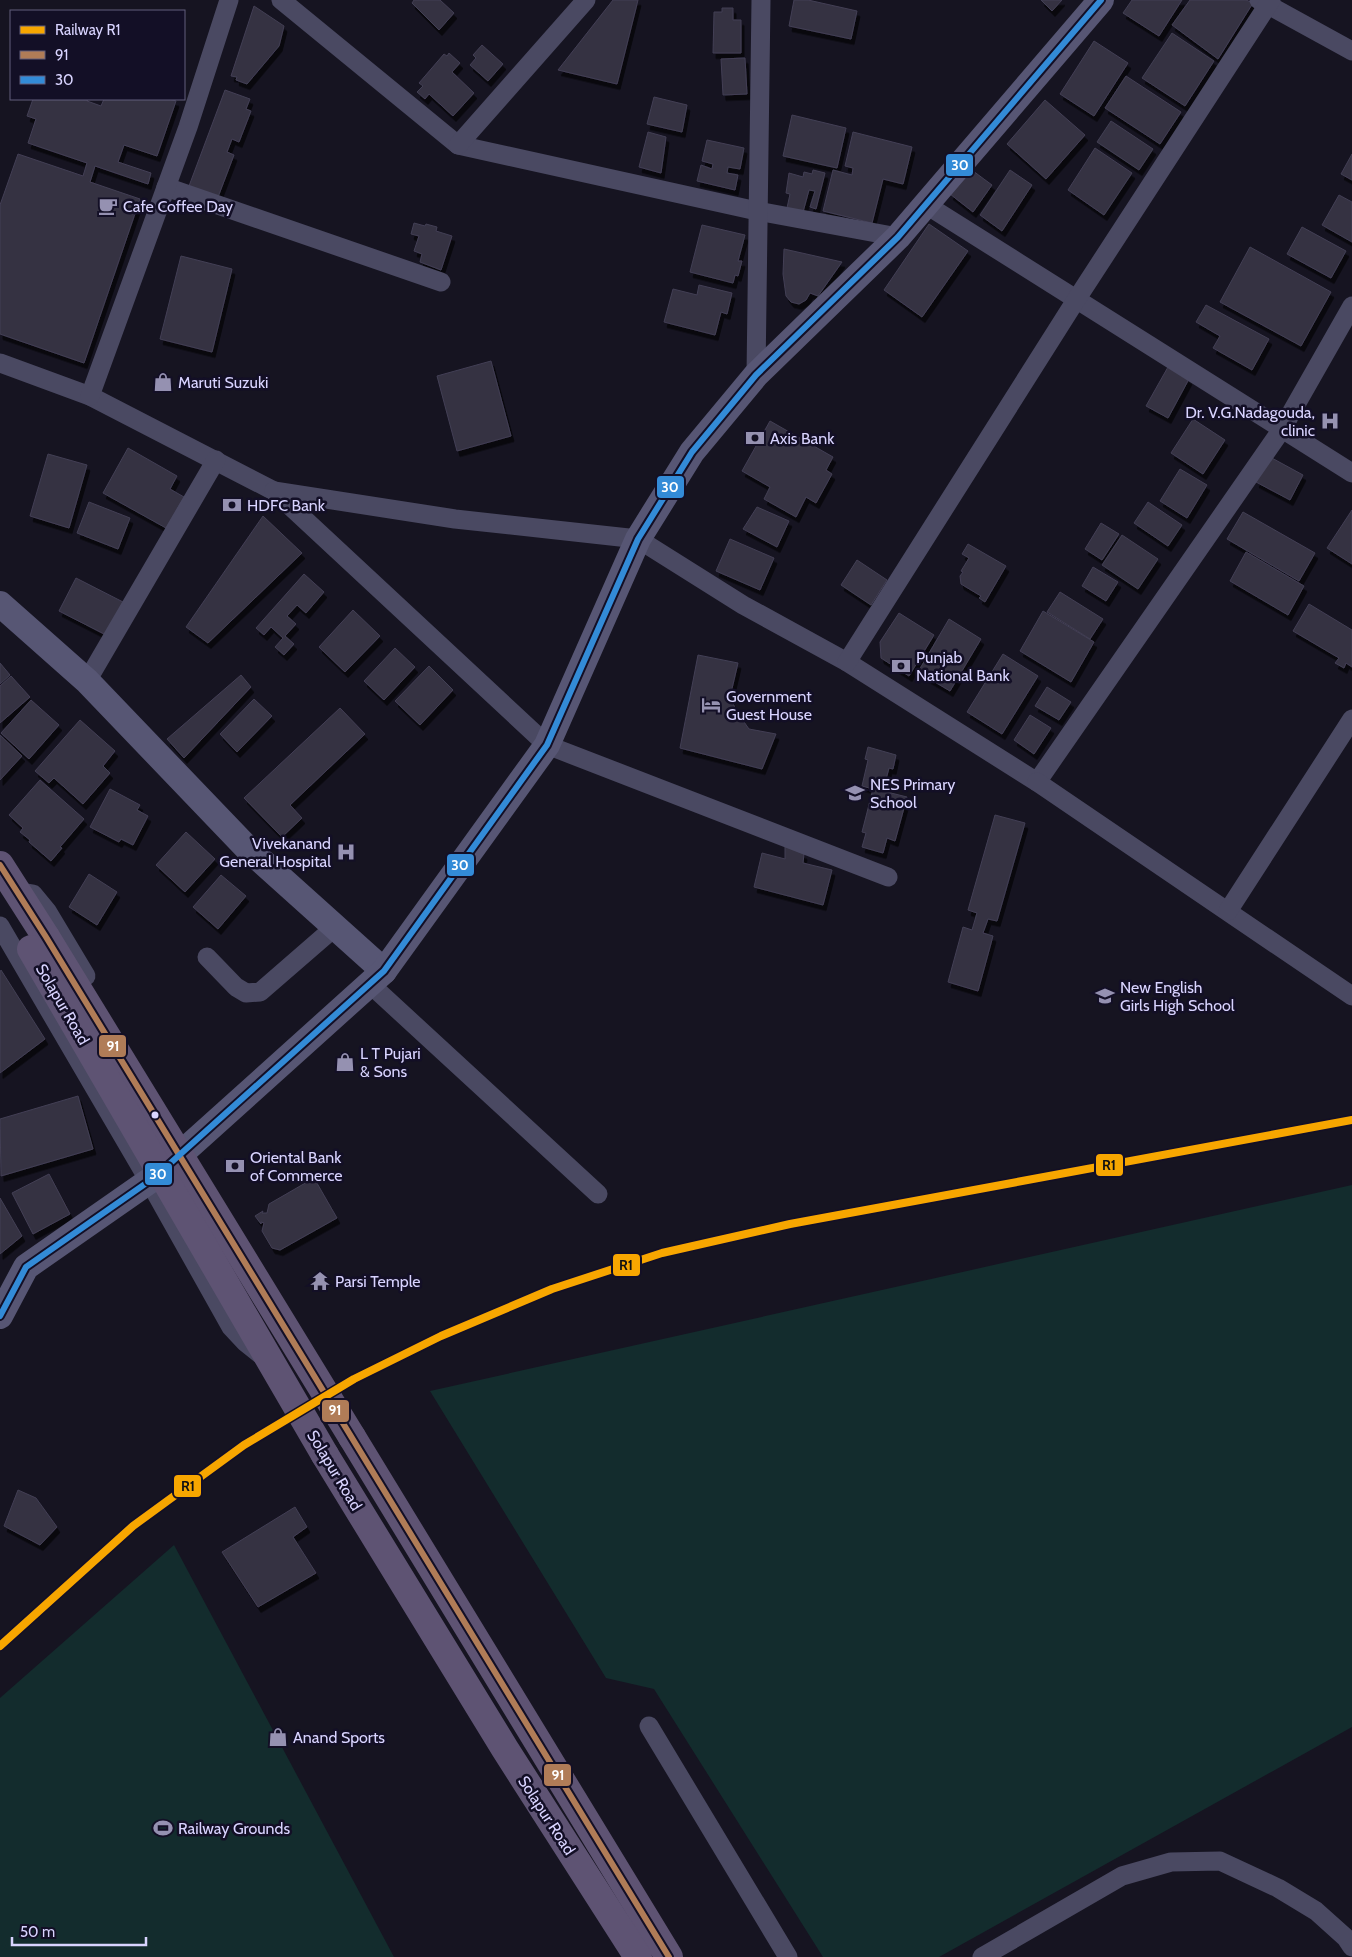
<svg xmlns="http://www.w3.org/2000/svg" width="1352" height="1957" font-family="Cabin,sans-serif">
	<defs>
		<filter id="shadow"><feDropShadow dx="3" dy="5.5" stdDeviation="0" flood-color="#0009"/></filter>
	</defs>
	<rect width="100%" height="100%" fill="#161421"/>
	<g fill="#132c2d">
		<polygon points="1352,1185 1352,1727 939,1957 823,1957 654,1689 606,1678 430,1391"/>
		<polygon points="174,1545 394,1957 0,1957 0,1698"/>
	</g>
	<g fill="#343243" stroke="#433f54" filter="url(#shadow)">
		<polygon points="414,0 440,0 454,13 439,30 412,3"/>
		<polygon points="613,0 638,0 617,84 558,70"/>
		<polygon points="794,0 808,0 857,11 851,39 789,26"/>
		<polygon points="1041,0 1062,0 1052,11"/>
		<polygon points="1132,0 1182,0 1159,36 1123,13"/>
		<polygon points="1190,0 1246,0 1253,3 1218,59 1172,25"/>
		<polygon points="254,6 284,26 279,46 247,84 236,80 237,77 231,76"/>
		<polygon points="722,8 733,8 733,20 741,20 741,53 713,53 714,12 722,12"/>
		<polygon points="1172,33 1214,61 1185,106 1142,78"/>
		<polygon points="1094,41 1128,63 1094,116 1060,94"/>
		<polygon points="482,45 503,64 488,81 470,65 476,58 473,55"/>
		<polygon points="449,53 460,63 452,72 474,93 453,116 429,94 425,99 417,92 423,86 419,83 444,54 447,56"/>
		<polygon points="745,58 747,94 723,95 721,59"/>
		<polygon points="1126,76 1181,112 1160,144 1105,108"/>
		<polygon points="225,90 250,99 246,109 251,111 239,142 232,139 227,152 234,155 218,197 189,186"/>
		<polygon points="654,97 687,105 682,132 647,124"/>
		<polygon points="33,99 88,99 87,101 101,106 104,99 169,99 176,101 157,156 124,145 118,162 151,173 148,184 95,166 90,182 140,199 84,363 0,334 0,205 18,154 83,176 87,163 28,143 36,119 27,116"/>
		<polygon points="1045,100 1085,135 1046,179 1007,144"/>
		<polygon points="792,115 846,128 837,168 783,156"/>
		<polygon points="1111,121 1153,149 1139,170 1097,142"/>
		<polygon points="648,132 666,137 661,173 639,167"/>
		<polygon points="853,132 912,147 903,184 883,179 872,223 823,211 833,170 852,175 853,168 845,166"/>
		<polygon points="707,140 744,148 740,169 728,167 727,173 738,175 735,190 697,181 701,165 712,169 713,164 702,161"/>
		<polygon points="1095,148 1132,173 1104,215 1068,190"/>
		<polygon points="1352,154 1352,180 1341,174"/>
		<polygon points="969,168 992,185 973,212 950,194"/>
		<polygon points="813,170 825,173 816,209 810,207 815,191 809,190 803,212 787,208 790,194 786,193 789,173 803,177 804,172 812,174"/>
		<polygon points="1010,170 1032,185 1002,231 980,215"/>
		<polygon points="1339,195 1352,202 1352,242 1322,225"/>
		<polygon points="414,223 425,226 426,224 437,227 436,231 452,236 441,270 420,262 422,254 414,251 419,236 411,234"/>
		<polygon points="929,224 968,251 922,317 884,290"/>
		<polygon points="702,225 745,235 738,261 742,261 738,276 735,275 733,283 690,272"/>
		<polygon points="1302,227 1346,251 1331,278 1287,254"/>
		<polygon points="1250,247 1331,292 1301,346 1220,302"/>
		<polygon points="784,249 842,262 818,296 810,293 806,300 799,304 791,302 786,296 783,274"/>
		<polygon points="181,256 232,269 212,352 160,339"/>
		<polygon points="699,285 732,293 727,314 721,312 715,335 664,322 673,289 697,295"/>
		<polygon points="1206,305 1269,339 1252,370 1213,348 1220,336 1196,322"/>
		<polygon points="491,361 511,436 457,451 437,376"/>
		<polygon points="1168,367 1189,379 1168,418 1146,406"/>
		<polygon points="1193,419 1225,440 1203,474 1171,453"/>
		<polygon points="770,421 833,457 826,470 832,474 816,503 806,497 796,517 764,499 770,487 742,471"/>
		<polygon points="128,448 177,476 170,489 184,497 166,528 103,493"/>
		<polygon points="48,454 87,465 69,528 30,516"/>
		<polygon points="1270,457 1303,475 1290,500 1256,482"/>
		<polygon points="1180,469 1207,485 1187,518 1160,501"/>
		<polygon points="89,502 130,518 118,549 77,533"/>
		<polygon points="1148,502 1182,525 1168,546 1134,523"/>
		<polygon points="757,507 789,521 777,547 743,529"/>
		<polygon points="1352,510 1352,564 1327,548"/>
		<polygon points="1243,512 1315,553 1299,581 1227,539"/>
		<polygon points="263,516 302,553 208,643 186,627"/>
		<polygon points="1101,523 1119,534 1102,560 1085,549"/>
		<polygon points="1122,535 1158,559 1138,589 1102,565"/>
		<polygon points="730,539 774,558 760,590 716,571"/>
		<polygon points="968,544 1006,566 985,602 979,598 981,596 961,584 960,576 963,572 961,571 969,558 962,554"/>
		<polygon points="1246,552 1304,586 1288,615 1230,581"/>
		<polygon points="857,560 887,580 871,605 841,585"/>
		<polygon points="1093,567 1118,582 1106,601 1082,586"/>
		<polygon points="304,574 324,592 306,613 297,605 287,616 296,624 285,636 294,644 284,655 275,647 283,638 271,627 264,635 256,628"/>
		<polygon points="76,578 123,602 106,635 59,611"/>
		<polygon points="1060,592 1103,619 1090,639 1047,612"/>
		<polygon points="1309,604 1352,630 1352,667 1346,663 1344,668 1335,663 1339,658 1293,631"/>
		<polygon points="353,610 380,636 345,672 319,647"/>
		<polygon points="1043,611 1094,642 1071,682 1020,651"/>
		<polygon points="899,613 934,635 909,676 881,658 880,642"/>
		<polygon points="949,619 981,639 950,691 918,672"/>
		<polygon points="395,648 415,667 384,700 364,681"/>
		<polygon points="1003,654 1038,676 1002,734 967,712"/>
		<polygon points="698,655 738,663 730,697 737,712 749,729 776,734 762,769 680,748"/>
		<polygon points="0,663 10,675 0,684"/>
		<polygon points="429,666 453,690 420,725 395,701"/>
		<polygon points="241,675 251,687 184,758 167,739"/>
		<polygon points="11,676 30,697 0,723 0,686"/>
		<polygon points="1047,687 1071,702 1059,720 1035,706"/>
		<polygon points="254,699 272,716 237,752 220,734"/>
		<polygon points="31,700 59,725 29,759 1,733"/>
		<polygon points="340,708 365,734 290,805 302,818 282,837 244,798"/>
		<polygon points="1030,715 1051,728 1034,754 1014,740"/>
		<polygon points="80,720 115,751 103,766 110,773 83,804 54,778 49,783 35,771"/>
		<polygon points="0,735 22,756 0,780"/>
		<polygon points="868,747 896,755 893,769 889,768 883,791 907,797 895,841 887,838 883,853 862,847 866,833 862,832 873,789 862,786 868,760 865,759"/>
		<polygon points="40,780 84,819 60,847 62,848 51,861 29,842 30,840 20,832 23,828 9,815"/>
		<polygon points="110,789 140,805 137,810 148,816 133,845 121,839 119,842 90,827"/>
		<polygon points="995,815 1025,823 997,921 988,919 983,933 993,936 978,991 948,982 963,927 972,930 977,913 968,910"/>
		<polygon points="186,832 215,859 185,892 156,865"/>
		<polygon points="785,846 804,854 803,863 832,870 823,905 754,887 762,853 785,859"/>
		<polygon points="89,874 117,892 97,925 69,907"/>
		<polygon points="221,875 246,896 218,929 193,907"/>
		<polygon points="1,970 45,1039 0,1073 0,972"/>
		<polygon points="78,1096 93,1149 1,1176 0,1119"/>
		<polygon points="49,1174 70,1214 33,1234 12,1193"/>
		<polygon points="314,1178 337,1218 280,1250 272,1248 262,1231 264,1223 261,1222 261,1224 255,1216 263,1211 262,1213 267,1213 269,1204"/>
		<polygon points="0,1198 22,1236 0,1254"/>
		<polygon points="18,1490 36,1498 57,1527 40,1545 4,1526"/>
		<polygon points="295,1507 307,1527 293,1537 316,1573 258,1607 222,1552"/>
	</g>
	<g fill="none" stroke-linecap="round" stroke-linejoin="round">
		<g stroke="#4a4962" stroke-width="19">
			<polyline points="281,0 458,145 757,211 898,237"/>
			<polyline points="1259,0 1352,51"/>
			<polyline points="458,145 586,0"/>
			<polyline points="166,187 441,282"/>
			<polyline points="925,204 1352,473"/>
			<polyline points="0,363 90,396 274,491 547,745 888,877"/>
			<polyline points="756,375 761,0"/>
			<polyline points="90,396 188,127 229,0"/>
			<polyline points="274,491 455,519 638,539 743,605 847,662 1037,782 1282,429 1352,306"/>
			<polyline points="847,662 1076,300 1271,0"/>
			<polyline points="87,681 216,460"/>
			<polyline points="1037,782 1352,996"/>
			<polyline points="21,892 33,894 47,911 86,976"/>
			<polyline points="1228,911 1352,719"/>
			<polyline points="0,926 149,1181 231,1327 245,1342 260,1354"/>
			<polyline points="207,957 236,987 246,993 260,992 335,927"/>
			<polyline points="370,984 598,1194"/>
			<polyline points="649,1726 788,1957"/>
			<polyline points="982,1957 1122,1876 1171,1862 1220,1861 1278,1888 1316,1911 1346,1938 1352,1947"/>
		</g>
		<g stroke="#575674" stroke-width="26">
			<polyline points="0,604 87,681 247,848 384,971"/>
			<polyline points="0,1316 26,1267 155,1177 384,971 547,745 638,539 692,452 756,375 898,237 1101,0"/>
		</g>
		<g stroke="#5e5373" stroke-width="28">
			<polyline points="0,865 46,937"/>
			<polyline points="352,1437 669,1957"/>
			<polyline points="325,1455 505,1749 638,1957"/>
		</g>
		<g stroke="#43596b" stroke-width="5.5">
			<polyline id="rail" points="0,1646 133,1526 244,1445 354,1379 441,1336 552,1289 662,1253 790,1224 1352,1120"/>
		</g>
		<use href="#rail" stroke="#130f26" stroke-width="4" stroke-dasharray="11" stroke-linecap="butt"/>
		<g stroke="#5e5373" stroke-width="28">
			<polyline points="46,937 352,1437"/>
			<polyline points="31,949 325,1455"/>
		</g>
		<g stroke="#130f26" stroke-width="10">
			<polyline id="bus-1" points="0,865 46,937 669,1957"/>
		</g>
		<g stroke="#130f26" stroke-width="10">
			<polyline id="bus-2" points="0,1316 26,1267 155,1177 384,971 547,745 638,539 692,452 756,375 898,237 1101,0"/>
		</g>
		<use href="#bus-1" stroke="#b07c57" stroke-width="6"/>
		<use href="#bus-2" stroke="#338bd7" stroke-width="6"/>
		<g stroke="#130f26" stroke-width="11">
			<polyline id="rail-1" points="0,1646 133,1526 244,1445 354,1379 441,1336 552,1289 662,1253 790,1224 1352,1120"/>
		</g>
		<use href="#rail-1" stroke="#f7a600" stroke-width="8"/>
	</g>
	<defs>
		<g id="cafe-bare" transform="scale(1.5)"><path d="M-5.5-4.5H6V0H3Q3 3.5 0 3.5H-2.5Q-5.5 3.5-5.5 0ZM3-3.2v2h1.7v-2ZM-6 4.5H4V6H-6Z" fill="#9591b1" stroke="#130f26" stroke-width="2.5" paint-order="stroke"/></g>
		<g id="shop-bare" transform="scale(1.5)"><path d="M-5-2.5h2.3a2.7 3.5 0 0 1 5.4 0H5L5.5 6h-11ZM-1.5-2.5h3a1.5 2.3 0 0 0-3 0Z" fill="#9591b1" stroke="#130f26" stroke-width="2.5" paint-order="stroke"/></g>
		<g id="hospital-bare" transform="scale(1.5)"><path d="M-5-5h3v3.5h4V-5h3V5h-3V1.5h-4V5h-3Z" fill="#9591b1" stroke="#130f26" stroke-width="2.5" paint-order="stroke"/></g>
		<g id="bank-bare" transform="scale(1.5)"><path d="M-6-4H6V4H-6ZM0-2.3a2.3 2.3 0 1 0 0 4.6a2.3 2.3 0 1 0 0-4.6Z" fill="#9591b1" stroke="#130f26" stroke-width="2.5" paint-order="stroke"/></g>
		<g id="hotel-bare" transform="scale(1.5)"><path d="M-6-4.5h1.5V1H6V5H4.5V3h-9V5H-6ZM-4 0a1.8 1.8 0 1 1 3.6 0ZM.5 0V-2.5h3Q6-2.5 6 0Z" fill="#9591b1" stroke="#130f26" stroke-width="2.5" paint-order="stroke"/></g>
		<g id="school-bare" transform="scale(1.5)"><path d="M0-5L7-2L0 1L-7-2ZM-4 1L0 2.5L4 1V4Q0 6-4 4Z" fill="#9591b1" stroke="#130f26" stroke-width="2.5" paint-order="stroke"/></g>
		<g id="temple-bare" transform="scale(1.5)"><path d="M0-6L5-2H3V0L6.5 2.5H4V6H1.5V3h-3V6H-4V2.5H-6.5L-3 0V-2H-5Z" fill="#9591b1" stroke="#130f26" stroke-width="2.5" paint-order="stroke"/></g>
		<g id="stadium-bare" transform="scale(1.5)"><path d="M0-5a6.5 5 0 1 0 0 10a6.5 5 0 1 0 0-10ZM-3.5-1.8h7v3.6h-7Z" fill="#9591b1" stroke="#130f26" stroke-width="2.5" paint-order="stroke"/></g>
	</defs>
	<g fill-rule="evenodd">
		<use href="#cafe-bare" x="108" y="206"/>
		<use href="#shop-bare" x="163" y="382"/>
		<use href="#hospital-bare" x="1330" y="421"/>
		<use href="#bank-bare" x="755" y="438"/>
		<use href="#bank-bare" x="232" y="505"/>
		<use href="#bank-bare" x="901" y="666"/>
		<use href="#hotel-bare" x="711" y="705"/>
		<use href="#school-bare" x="855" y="793"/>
		<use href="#hospital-bare" x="346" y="852"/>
		<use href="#school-bare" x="1105" y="996"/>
		<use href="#shop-bare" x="345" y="1062"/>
		<use href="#bank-bare" x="235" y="1166"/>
		<use href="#temple-bare" x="320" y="1281"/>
		<use href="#shop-bare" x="278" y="1737"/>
		<use href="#stadium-bare" x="163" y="1828"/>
	</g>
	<circle fill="#d9d4ff" stroke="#130f26" stroke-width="2" cx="155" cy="1115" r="4.5"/>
	<g text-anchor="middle" stroke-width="5" stroke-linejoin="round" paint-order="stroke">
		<g font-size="16" fill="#d9d4ff" stroke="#130f26" text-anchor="start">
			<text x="123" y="212">Cafe Coffee Day</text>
			<text x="178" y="388">Maruti Suzuki</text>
			<text x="1315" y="418" text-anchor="end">Dr. V.G.Nadagouda,<tspan x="1315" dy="18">clinic</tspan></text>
			<text x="770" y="444">Axis Bank</text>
			<text x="247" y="511">HDFC Bank</text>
			<text x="916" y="663">Punjab<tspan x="916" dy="18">National Bank</tspan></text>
			<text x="726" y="702">Government<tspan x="726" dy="18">Guest House</tspan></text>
			<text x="870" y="790">NES Primary<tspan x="870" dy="18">School</tspan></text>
			<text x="331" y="849" text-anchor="end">Vivekanand<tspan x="331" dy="18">General Hospital</tspan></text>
			<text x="1120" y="993">New English<tspan x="1120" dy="18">Girls High School</tspan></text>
			<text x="360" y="1059">L T Pujari<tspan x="360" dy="18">&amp; Sons</tspan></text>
			<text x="250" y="1163">Oriental Bank<tspan x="250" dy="18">of Commerce</tspan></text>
			<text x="335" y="1287">Parsi Temple</text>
			<text x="293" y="1743">Anand Sports</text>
			<text x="178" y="1834">Railway Grounds</text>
		</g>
		<g font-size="16" fill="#d9d4ff" stroke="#130f26">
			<text transform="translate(63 1004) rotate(60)" y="6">Solapur Road</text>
			<text transform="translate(335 1470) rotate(59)" y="6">Solapur Road</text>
			<text transform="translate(547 1815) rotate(57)" y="6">Solapur Road</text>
		</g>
	</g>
	<g stroke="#130f26" stroke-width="2">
		<rect x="945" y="153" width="29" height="24" rx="5" fill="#338bd7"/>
		<rect x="656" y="475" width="29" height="24" rx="5" fill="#338bd7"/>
		<rect x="446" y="853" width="29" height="24" rx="5" fill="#338bd7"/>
		<rect x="98" y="1034" width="29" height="24" rx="5" fill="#b07c57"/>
		<rect x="1095" y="1153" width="29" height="24" rx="5" fill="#f7a600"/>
		<rect x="144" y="1162" width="29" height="24" rx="5" fill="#338bd7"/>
		<rect x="612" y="1253" width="29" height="24" rx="5" fill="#f7a600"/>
		<rect x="321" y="1399" width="29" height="24" rx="5" fill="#b07c57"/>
		<rect x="173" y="1474" width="29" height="24" rx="5" fill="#f7a600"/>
		<rect x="543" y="1763" width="29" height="24" rx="5" fill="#b07c57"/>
	</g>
	<g font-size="14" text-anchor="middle" font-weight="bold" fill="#fff">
		<text x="960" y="170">30</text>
		<text x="670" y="492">30</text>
		<text x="460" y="870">30</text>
		<text x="113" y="1051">91</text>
		<text x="158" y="1179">30</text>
		<text x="335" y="1415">91</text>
		<text x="558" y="1780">91</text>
	</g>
	<g font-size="14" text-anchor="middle" font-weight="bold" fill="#111">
		<text x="1109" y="1170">R1</text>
		<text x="626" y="1270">R1</text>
		<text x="188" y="1491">R1</text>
	</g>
	<rect x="10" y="10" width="175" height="90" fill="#130f26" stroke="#625e7d"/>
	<rect x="20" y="26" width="25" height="8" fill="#f7a600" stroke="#625e7d"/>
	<text x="55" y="35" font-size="15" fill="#d9d4ff">Railway R1</text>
	<rect x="20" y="51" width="25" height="8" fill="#b07c57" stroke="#625e7d"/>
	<text x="55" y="60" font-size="15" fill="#d9d4ff">91</text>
	<rect x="20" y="76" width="25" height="8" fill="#338bd7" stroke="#625e7d"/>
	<text x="55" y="85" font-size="15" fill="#d9d4ff">30</text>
	<path d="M12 1937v8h134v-8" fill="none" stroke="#d9d4ff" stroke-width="2.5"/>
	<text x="20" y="1937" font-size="15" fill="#d9d4ff" stroke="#130f26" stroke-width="4" paint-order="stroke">50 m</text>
</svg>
